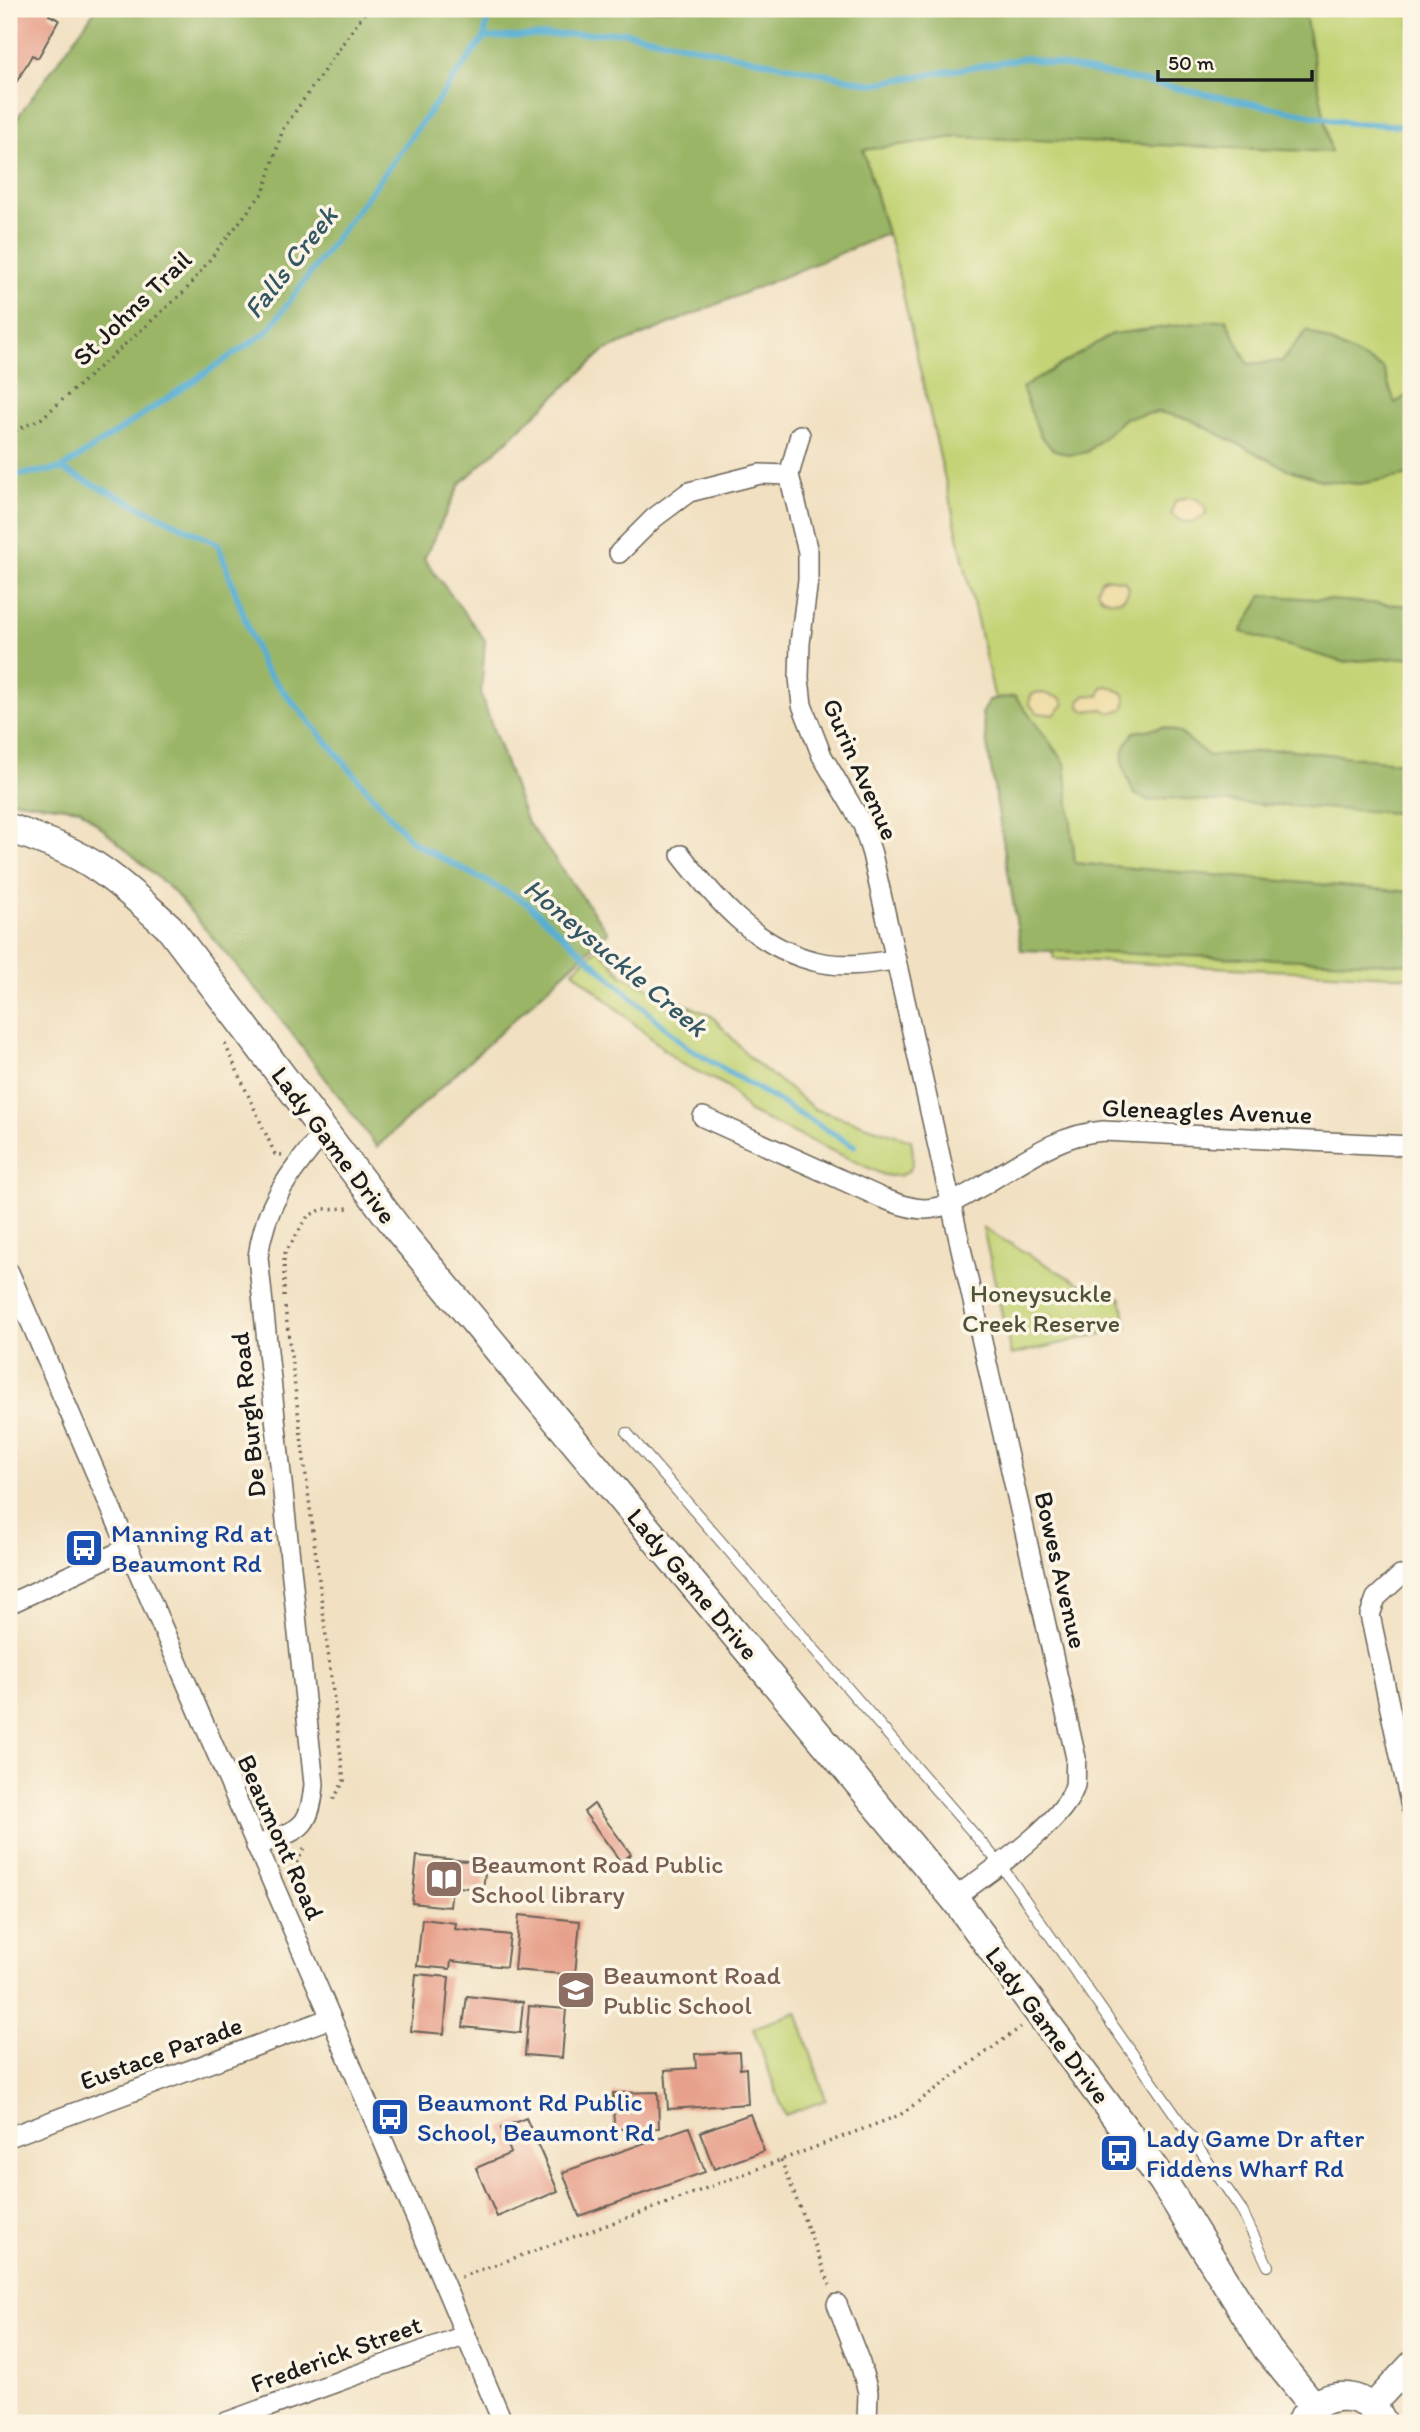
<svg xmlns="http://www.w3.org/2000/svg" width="1420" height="2432" font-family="Itim,sans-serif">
	<rect width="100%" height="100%" fill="#fcf5e5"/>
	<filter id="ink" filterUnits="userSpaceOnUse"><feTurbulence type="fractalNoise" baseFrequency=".0143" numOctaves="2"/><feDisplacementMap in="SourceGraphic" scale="14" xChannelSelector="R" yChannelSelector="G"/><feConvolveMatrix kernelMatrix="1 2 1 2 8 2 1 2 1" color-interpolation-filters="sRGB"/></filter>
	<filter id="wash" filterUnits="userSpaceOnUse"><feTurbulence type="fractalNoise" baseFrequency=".00686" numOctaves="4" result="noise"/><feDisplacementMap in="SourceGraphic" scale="28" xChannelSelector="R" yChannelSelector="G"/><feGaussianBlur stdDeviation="1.57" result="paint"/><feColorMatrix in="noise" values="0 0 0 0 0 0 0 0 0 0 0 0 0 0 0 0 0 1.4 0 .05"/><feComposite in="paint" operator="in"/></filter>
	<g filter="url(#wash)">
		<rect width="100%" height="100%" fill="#f1e0c1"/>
		<g fill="#c3d375" stroke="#707848" stroke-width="2">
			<polygon points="1297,9 1411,9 1411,977 1054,959 892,246 887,234 863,150 957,137"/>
			<path d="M598 947 623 976 712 1016 751 1059 815 1109 911 1140C916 1165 913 1180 884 1175L749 1112 727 1086 680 1063 573 971Z"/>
			<polygon points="983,1228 1087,1288 1121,1298 1127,1328 1011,1355"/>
			<polygon points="797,2012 826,2100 785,2115 753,2028"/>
		</g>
		<g fill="#9ab566" stroke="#5b6841" stroke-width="2">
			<polygon points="96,9 1304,9 1331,152 957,137 863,150 887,234 604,351 460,484 424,559 485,640 481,695 526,820 608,932 377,1147 277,1014 174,892 80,809 9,800 9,129"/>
			<polygon points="1226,319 1248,364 1282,361 1307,330 1383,368 1395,403 1411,393 1411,475 1359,484 1321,480 1287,469 1189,419 1158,412 1125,418 1087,452 1069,455 1052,449 1040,435 1022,388 1112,334"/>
			<polygon points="1262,595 1411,606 1411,657 1343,662 1241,632"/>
			<polygon points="1015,696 1065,763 1075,863 1411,892 1411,964 1021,950 982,714 989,700"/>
			<path d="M1164 727 1179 732 1209 756 1285 749 1411 764V814L1166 798 1150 801 1134 794C1123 768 1115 757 1134 732Z"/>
		</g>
		<g fill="#eeda9e" stroke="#857b5d" stroke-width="2">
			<path d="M1188 497 1197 499 1205 506 1206 514C1193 524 1183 525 1171 514L1175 501Z"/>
			<path d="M1106 578 1124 581 1129 587C1127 602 1116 603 1102 598L1097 590 1101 580Z"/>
			<polygon points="1108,686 1123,693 1126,701 1123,709 1110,713 1103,709 1085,711 1079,706 1080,700 1086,695 1099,696 1102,687"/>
			<polygon points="1038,692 1061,698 1064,704 1054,715 1038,713 1029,704 1031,695"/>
		</g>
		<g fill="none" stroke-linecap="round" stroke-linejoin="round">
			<g stroke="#57afd4" stroke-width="6">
				<polyline points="484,38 624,32 873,84 1026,58 1349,123 1411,126"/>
				<polyline points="61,469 218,544 262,666 412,842 527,903 687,1047 854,1146"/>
				<polyline points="9,476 61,469 267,332 484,38 490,9"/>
			</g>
		</g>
		<g id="blocks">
			<g fill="#e7a08b">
				<polygon points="18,9 53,9 49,15 59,20 38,58 32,55 16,83 12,81 9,87 9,27"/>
				<polygon points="594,1804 631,1854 621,1862 584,1812"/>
				<polygon points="417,1856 486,1863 483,1890 452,1886 450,1907 412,1903"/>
				<polygon points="519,1915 580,1921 575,1975 514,1970"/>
				<polygon points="422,1919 456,1923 455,1929 510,1935 506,1967 451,1961 450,1969 417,1966"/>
				<polygon points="416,1974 449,1977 444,2034 411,2031"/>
				<polygon points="467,1996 523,2002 520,2033 463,2027"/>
				<polygon points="529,2006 566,2009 562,2058 525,2055"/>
				<polygon points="739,2052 740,2069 746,2068 748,2104 668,2109 665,2070 696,2068 695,2054"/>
				<polygon points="658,2092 659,2128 614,2129 613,2093"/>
				<polygon points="750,2114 764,2151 714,2169 700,2132"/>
				<polygon points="526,2118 558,2191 497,2217 476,2168 511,2153 501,2128"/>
				<polygon points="689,2127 705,2172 579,2216 563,2172"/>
			</g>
		</g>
	</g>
	<g filter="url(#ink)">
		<use href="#blocks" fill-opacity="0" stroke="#676156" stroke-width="2"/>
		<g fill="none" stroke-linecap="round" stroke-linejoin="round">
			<g stroke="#676156" stroke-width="12">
				<polyline id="service" points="627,1433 1000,1864 1241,2209 1268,2266"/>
			</g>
			<g stroke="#676156" stroke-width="22">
				<g id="minor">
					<path d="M800 435 789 475 808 552V580L800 643 799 678 802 705 822 756 863 825 872 854 1076 1758C1075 1766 1076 1777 1075 1785 1067 1821 984 1876 954 1898"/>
					<polyline points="619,553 654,518 689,492 760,474 789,475"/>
					<path d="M681 855C716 900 756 947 814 961 840 968 868 964 894 960"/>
					<path d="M703 1117 882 1198C896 1203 910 1209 925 1209 948 1208 965 1196 985 1184 1022 1162 1059 1134 1103 1131L1411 1146"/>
					<polyline points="9,1272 331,2018 503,2423"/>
					<polyline points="1411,1576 1400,1576 1376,1598 1370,1615 1411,1807"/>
					<polyline points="9,1604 128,1548"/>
					<path d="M256 1846C297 1829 310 1833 314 1784L258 1257C265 1203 290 1173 324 1132"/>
					<polyline points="9,2137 331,2018"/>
					<polyline points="837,2304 860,2363 868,2392 867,2423"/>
					<polyline points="224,2423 466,2335"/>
				</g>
			</g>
			<g stroke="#676156" stroke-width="27">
				<polyline id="tertiary" points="1371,2407 1411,2364"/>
			</g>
			<g stroke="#676156" stroke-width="31">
				<g id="secondary">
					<path d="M9 828C39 839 71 849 98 868 124 885 146 907 169 927L401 1233 954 1898 1163 2181 1268 2350 1313 2405"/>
					<path d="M1300 2423C1318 2389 1366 2387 1383 2423"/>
				</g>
			</g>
			<g stroke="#676156" stroke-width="3.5" stroke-dasharray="2 5" stroke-linecap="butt">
				<polyline points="9,434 42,418 185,291 264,191 283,129 367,9"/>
				<polyline points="225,1044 275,1154 282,1155"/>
				<polyline points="284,1296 284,1255 308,1216 323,1209 351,1208"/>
				<polyline points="285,1307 344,1781 333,1800"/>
				<polyline points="293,1869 306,1846"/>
				<polyline points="781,2160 830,2285"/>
				<polyline points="461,2277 646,2211 900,2115 1021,2027"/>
			</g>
			<use href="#service" stroke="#fff" stroke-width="10"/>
			<use href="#minor" stroke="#fff" stroke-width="19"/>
			<use href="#tertiary" stroke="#fff" stroke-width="24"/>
			<use href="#secondary" stroke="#fff" stroke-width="28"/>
		</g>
	</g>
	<defs>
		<g id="bus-square" transform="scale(2.0125)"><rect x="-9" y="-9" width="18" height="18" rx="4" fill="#1a4fb4" stroke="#fcf5e5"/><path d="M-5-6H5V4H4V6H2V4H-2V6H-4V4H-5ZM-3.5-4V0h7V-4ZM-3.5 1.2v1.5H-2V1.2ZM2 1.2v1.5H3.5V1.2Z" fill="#fff"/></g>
		<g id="library-square" transform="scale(2.0125)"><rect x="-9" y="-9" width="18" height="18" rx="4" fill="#8d6e63" stroke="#fcf5e5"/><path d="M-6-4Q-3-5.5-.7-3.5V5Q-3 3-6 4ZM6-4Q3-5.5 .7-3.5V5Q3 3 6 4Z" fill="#fff"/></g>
		<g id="school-square" transform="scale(2.0125)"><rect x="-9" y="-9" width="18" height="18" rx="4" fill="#8d6e63" stroke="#fcf5e5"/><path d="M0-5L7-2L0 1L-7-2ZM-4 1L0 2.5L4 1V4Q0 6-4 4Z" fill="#fff"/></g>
	</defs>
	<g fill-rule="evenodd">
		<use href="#bus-square" x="84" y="1548"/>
		<use href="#library-square" x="444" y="1879"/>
		<use href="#school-square" x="576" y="1990"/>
		<use href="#bus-square" x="390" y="2117"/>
		<use href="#bus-square" x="1119" y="2153"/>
	</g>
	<g text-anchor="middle" stroke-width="7" stroke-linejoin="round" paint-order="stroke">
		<g font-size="26" fill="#1c1c1c" stroke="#fcf5e5">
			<text transform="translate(132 308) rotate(-44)" y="9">St Johns Trail</text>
			<text transform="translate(861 769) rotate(66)" y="9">Gurin Avenue</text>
			<text transform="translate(1207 1111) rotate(2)" y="9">Gleneagles Avenue</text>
			<text transform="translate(334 1145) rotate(53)" y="9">Lady Game Drive</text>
			<text transform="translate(248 1415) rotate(-96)" y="9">De Burgh Road</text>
			<text transform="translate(1061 1570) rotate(77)" y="9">Bowes Avenue</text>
			<text transform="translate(693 1584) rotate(50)" y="9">Lady Game Drive</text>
			<text transform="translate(281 1837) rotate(66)" y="9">Beaumont Road</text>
			<text transform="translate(1048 2025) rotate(53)" y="9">Lady Game Drive</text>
			<text transform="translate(161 2053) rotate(-20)" y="9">Eustace Parade</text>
			<text transform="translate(336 2354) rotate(-20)" y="9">Frederick Street</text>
		</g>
		<g font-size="26" fill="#4e5337" stroke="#fcf5e5">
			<text x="1041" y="1302">Honeysuckle<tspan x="1041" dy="30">Creek Reserve</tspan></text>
		</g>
		<g font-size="26" fill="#164399" stroke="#fcf5e5" text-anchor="start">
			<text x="111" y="1542">Manning Rd at<tspan x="111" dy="30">Beaumont Rd</tspan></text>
			<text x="417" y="2111">Beaumont Rd Public<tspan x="417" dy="30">School, Beaumont Rd</tspan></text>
			<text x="1146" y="2147">Lady Game Dr after<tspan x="1146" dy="30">Fiddens Wharf Rd</tspan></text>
		</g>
		<g font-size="26" fill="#785e54" stroke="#fcf5e5" text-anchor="start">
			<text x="471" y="1873">Beaumont Road Public<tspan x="471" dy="30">School library</tspan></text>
			<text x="603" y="1984">Beaumont Road<tspan x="603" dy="30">Public School</tspan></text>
		</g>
		<g font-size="28" font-style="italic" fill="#345766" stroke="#fcf5e5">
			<text transform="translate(290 262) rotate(-52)" y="10">Falls Creek</text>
			<text transform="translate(616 957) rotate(40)" y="10">Honeysuckle Creek</text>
		</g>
	</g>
	<rect width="1420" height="2432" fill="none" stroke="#fcf5e5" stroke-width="35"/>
	<path d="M1158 70v10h154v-10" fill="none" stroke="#1c1c1c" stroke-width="3.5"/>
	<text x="1168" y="70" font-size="21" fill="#1c1c1c" stroke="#fcf5e5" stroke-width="5" paint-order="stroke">50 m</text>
</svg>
